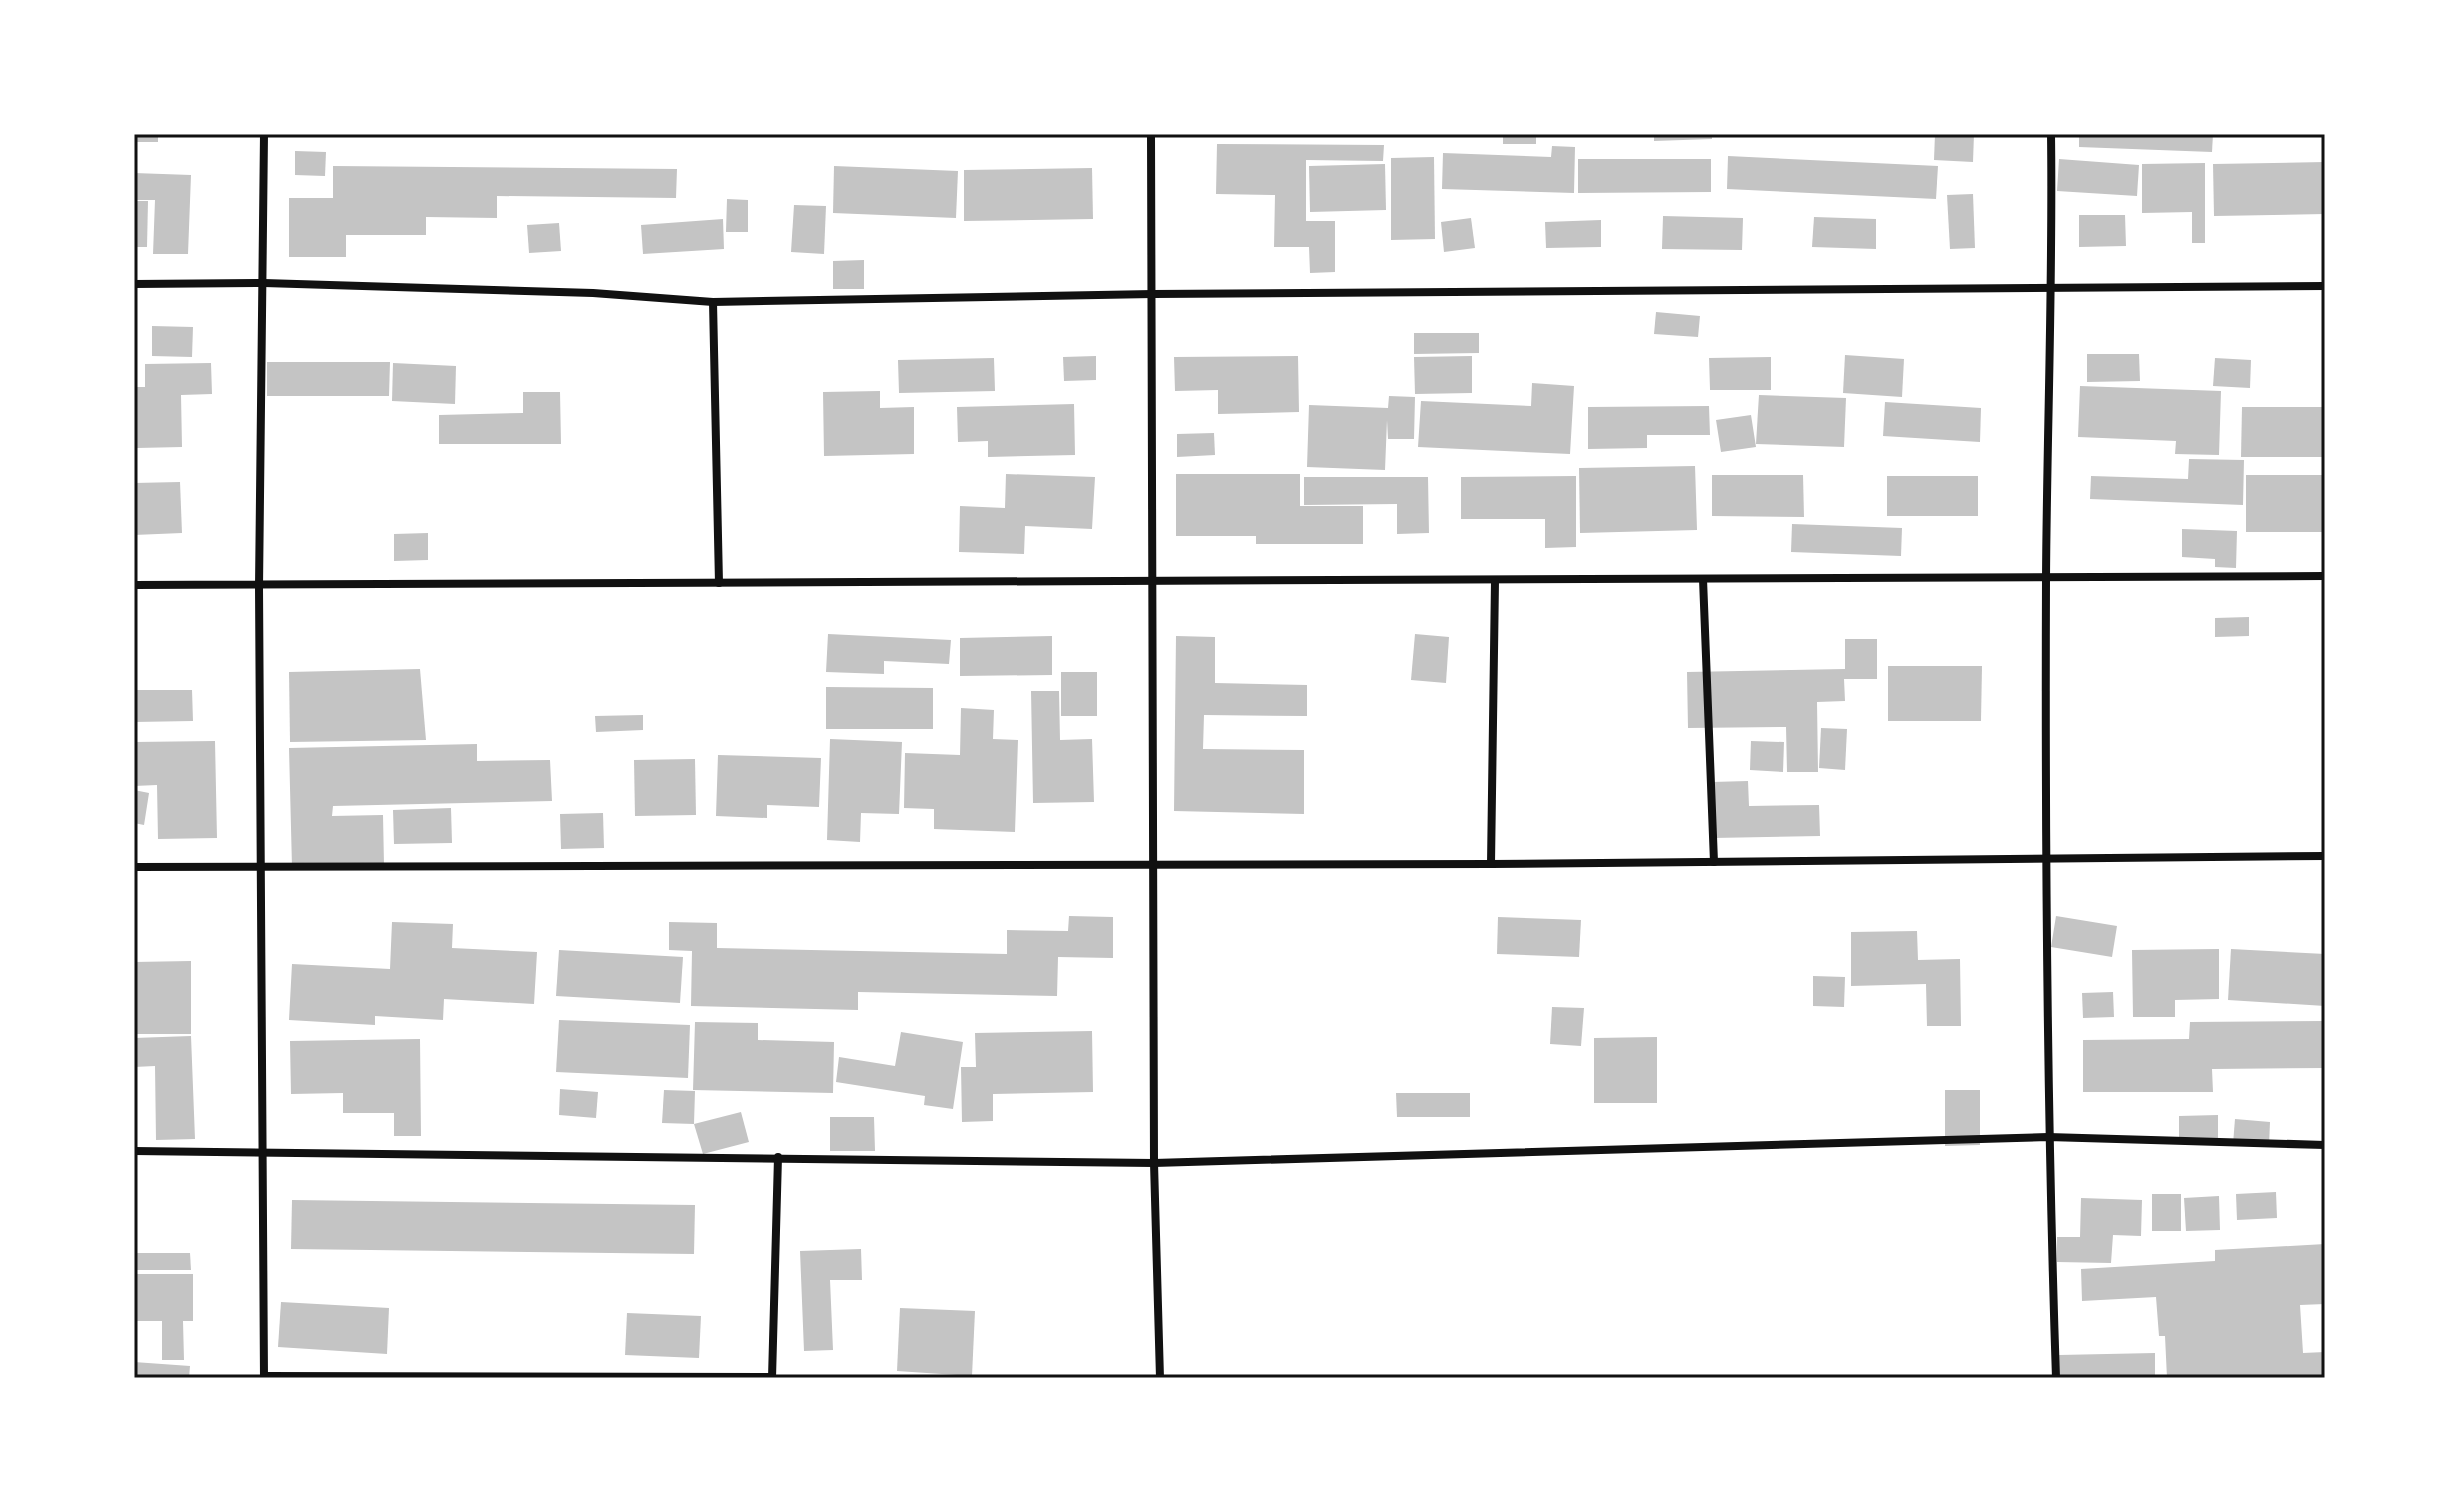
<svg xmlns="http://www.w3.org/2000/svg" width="2459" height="1512" font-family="'Titillium Web',sans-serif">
	<rect width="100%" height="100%" fill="#fff"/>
	<g fill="#c4c4c4">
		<rect x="134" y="134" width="24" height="8"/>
		<rect x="1503" y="134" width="33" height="10"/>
		<polygon points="1654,134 1712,134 1712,139 1654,141"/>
		<polygon points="1935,134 1974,134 1973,162 1934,160"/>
		<polygon points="2079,134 2213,134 2212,152 2079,147"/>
		<polygon points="1217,144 1384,145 1383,161 1306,160 1306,221 1335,221 1335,272 1310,273 1309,247 1274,247 1275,195 1216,194"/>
		<polygon points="1552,146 1575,147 1574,193 1442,189 1443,153 1551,157"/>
		<polygon points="295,151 326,152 325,176 295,175"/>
		<polygon points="1728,156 1938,166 1936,199 1727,189"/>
		<polygon points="1434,157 1435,239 1391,240 1391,158"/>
		<polygon points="1578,159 1711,159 1711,192 1578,193"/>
		<polygon points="2059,159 2139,165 2137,196 2057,191"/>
		<polygon points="2325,162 2325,214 2214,216 2213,164"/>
		<polygon points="2205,163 2205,243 2192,243 2192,212 2142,213 2142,164"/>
		<polygon points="1385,164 1386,210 1310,212 1309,166"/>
		<polygon points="333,166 677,169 676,198 497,196 497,218 426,217 426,235 346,235 346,257 289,257 289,198 333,198"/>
		<polygon points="834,166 958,171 956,218 833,213"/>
		<polygon points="1092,168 1093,219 964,221 964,170"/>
		<polygon points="134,173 191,175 188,254 153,254 155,200 134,200"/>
		<polygon points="1973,194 1975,248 1950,249 1947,195"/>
		<polygon points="727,199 748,200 748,232 726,232"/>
		<polygon points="134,201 148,201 147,247 134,247"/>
		<polygon points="794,205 826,206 824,254 791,252"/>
		<polygon points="2079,215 2125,215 2126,246 2079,247"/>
		<polygon points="1663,216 1743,218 1742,250 1662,249"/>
		<polygon points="1814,217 1876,219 1876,249 1812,247"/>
		<polygon points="1471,218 1475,248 1444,252 1441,222"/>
		<polygon points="723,219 724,249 643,254 641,225"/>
		<polygon points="1601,220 1601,247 1546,248 1545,222"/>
		<polygon points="559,223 561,251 529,253 527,225"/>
		<polygon points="864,260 864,289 833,289 833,261"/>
		<polygon points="1656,312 1700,316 1698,337 1654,334"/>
		<polygon points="152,326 193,327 192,357 152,356"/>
		<polygon points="1414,333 1479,333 1479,353 1414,354"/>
		<polygon points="2087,354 2139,354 2140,381 2087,382"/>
		<polygon points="1845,355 1904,359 1902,397 1843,393"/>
		<polygon points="1096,356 1096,380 1064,381 1063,357"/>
		<polygon points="1298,356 1299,412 1218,414 1218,390 1175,391 1174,357"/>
		<polygon points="1472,356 1472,393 1415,394 1414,357"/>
		<polygon points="1771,357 1771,390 1710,390 1709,358"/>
		<polygon points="994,358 995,391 899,393 898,360"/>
		<polygon points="2215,358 2251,360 2250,388 2213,386"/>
		<polygon points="267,362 390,362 389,396 267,396"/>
		<polygon points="211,363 212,394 181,395 182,447 137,448 137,469 134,469 134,387 145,387 145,364"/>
		<polygon points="393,363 456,366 455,404 392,401"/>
		<polygon points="1532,383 1574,386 1570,454 1418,447 1421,401 1531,406"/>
		<polygon points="2080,386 2221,391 2219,455 2175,454 2176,441 2078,437"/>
		<polygon points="880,391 880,408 914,407 914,454 824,456 823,392"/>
		<polygon points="523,392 560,392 561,444 439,444 439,415 523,413"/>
		<polygon points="1759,395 1846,398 1844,447 1756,444"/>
		<polygon points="1389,396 1415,397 1414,439 1388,439 1387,420 1385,470 1307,467 1309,405 1388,408"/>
		<polygon points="1885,402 1981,408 1980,442 1883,436"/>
		<polygon points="1074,404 1075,455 988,457 988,441 958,442 957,407"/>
		<polygon points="1709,406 1710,435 1647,435 1647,448 1588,449 1588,407"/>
		<polygon points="2242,407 2325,407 2325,457 2241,457"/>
		<polygon points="1751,415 1756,447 1721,452 1716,420"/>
		<polygon points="1214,433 1215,455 1177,457 1177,434"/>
		<polygon points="2189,459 2244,460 2243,505 2090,499 2091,476 2188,479"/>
		<polygon points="1695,466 1697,530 1580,533 1579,468"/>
		<polygon points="1006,474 1095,477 1092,529 1025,526 1024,554 959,552 960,506 1005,508"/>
		<polygon points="1176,474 1300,474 1300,506 1363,506 1363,544 1256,544 1256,536 1176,536"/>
		<polygon points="1712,475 1803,475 1804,517 1712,516"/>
		<rect x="2246" y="475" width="79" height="57"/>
		<polygon points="1576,476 1576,547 1545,548 1545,519 1461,519 1461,477"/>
		<rect x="1887" y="476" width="91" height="40"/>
		<polygon points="1304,477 1428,477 1429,533 1397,534 1397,504 1304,505"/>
		<polygon points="180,482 182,533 134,535 134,483"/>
		<polygon points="1792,524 1902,528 1901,556 1791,552"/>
		<polygon points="2182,529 2237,531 2236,568 2215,567 2215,559 2182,557"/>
		<polygon points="428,533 428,560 394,561 394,534"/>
		<polygon points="2249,617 2249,636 2215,637 2215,618"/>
		<polygon points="828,634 951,640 949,664 884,661 884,674 826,672"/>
		<polygon points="1415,634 1449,637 1446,683 1411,680"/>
		<polygon points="1052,636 1052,675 960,676 960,638"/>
		<polygon points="1176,636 1215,637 1215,683 1307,685 1307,716 1204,715 1203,749 1304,750 1304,814 1174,811"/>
		<polygon points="1845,639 1877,639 1877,679 1844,679 1845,701 1817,702 1818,772 1787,772 1786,727 1688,728 1687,672 1845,669"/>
		<polygon points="1888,666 1982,666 1981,721 1888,721"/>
		<polygon points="420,669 426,740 290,742 289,672"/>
		<rect x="1061" y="672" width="36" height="44"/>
		<polygon points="826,687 933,688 933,729 826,729"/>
		<polygon points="134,690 192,690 193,721 134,722"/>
		<polygon points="1031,691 1059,691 1060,740 1092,739 1094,802 1033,803"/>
		<polygon points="961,708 994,710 993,739 1018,740 1015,832 934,829 934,809 904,808 905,753 960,755"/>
		<polygon points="643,715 643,730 596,732 595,716"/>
		<polygon points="1821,728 1847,729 1845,770 1819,768"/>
		<polygon points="830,739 902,742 899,814 861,813 860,842 827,840"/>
		<polygon points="215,741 217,838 158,839 157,785 134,786 134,742"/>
		<polygon points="1751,741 1784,742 1783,772 1750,770"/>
		<polygon points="477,744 477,761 550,760 552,801 333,806 332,816 383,815 384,865 292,867 289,748"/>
		<polygon points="718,755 821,758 819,807 767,805 767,818 716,816"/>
		<polygon points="695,759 696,815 635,816 634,760"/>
		<polygon points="1748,781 1749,806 1819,805 1820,836 1713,838 1712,782"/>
		<polygon points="134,790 149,793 144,825 134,823"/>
		<polygon points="451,808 452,843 394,844 393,810"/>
		<polygon points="603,813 604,848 561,849 560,814"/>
		<polygon points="1069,916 1113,917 1113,958 1058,957 1057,996 858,992 858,1010 691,1006 692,951 669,950 669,922 717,923 717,948 1007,954 1007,930 1068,931"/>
		<polygon points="2056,916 2117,926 2112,957 2051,947"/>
		<polygon points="1498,917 1581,920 1579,957 1497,954"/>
		<polygon points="392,922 453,924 452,948 537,952 534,1004 444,999 443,1020 375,1016 375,1025 289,1020 292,964 390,969"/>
		<polygon points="1917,931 1918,960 1960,959 1961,1026 1927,1026 1926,984 1851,986 1851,932"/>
		<polygon points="2219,949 2219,999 2175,1000 2175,1017 2133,1017 2132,950"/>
		<polygon points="2231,949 2325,954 2325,1006 2228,1000"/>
		<polygon points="559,950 683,957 680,1003 556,996"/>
		<polygon points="191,961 191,1034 134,1034 134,962"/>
		<polygon points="1813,976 1845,977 1844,1007 1813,1006"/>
		<polygon points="2113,992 2114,1017 2083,1018 2082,993"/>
		<polygon points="1552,1007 1584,1008 1581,1046 1550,1044"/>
		<polygon points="559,1020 690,1025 688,1078 556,1072"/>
		<polygon points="2325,1021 2325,1068 2212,1069 2213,1092 2083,1092 2083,1040 2189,1039 2190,1022"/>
		<polygon points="695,1022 758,1023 758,1040 834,1042 833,1093 693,1090"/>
		<polygon points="1092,1031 1093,1092 993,1094 993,1121 962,1122 961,1067 976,1067 975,1033"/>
		<polygon points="901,1032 963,1042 953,1109 924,1105 925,1096 836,1082 839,1057 895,1066"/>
		<polygon points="191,1036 195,1139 156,1140 155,1066 134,1067 134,1038"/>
		<polygon points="1657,1037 1657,1103 1594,1103 1594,1038"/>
		<polygon points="420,1039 421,1136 394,1136 394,1113 343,1113 343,1093 291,1094 290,1041"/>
		<polygon points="560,1089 598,1092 596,1118 559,1115"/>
		<polygon points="664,1090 695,1091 694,1124 662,1123"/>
		<polygon points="1945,1090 1980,1090 1980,1145 1945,1146"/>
		<polygon points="1396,1093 1470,1093 1470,1117 1397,1117"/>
		<polygon points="741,1112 749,1142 703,1154 694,1124"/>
		<polygon points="2218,1115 2218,1140 2179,1141 2179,1116"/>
		<polygon points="830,1117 874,1117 875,1151 830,1151"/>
		<polygon points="2235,1119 2270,1122 2269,1146 2233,1144"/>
		<polygon points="2276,1192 2277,1218 2237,1220 2236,1194"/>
		<rect x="2152" y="1194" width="29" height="37"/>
		<polygon points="2219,1196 2220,1230 2186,1231 2184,1198"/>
		<polygon points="2081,1198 2142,1200 2141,1236 2113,1235 2111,1263 2057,1262 2057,1237 2080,1237"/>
		<polygon points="292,1200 695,1205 694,1254 291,1249"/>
		<polygon points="2325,1244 2325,1304 2300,1305 2303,1353 2325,1352 2325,1378 2167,1378 2165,1336 2159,1336 2156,1297 2082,1301 2081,1269 2215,1261 2215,1250"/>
		<polygon points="861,1249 862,1280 830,1280 833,1350 804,1351 800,1251"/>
		<polygon points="134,1253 190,1253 191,1270 134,1270"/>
		<polygon points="134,1274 193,1274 193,1321 183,1321 184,1360 162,1360 162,1321 134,1321"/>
		<polygon points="281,1302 389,1308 387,1354 278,1347"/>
		<polygon points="900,1308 975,1311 972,1376 897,1371"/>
		<polygon points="627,1313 701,1316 699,1358 625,1355"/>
		<polygon points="2155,1353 2155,1378 2059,1378 2059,1355"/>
		<polygon points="134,1362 190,1366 189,1378 134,1378"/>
	</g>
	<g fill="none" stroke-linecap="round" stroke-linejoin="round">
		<g stroke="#111" stroke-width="8">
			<polyline points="1151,134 1154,1163 1160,1378"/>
			<path d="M2051 134C2053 282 2047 430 2046 578 2045 845 2047 1111 2056 1378"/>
			<polyline points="134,284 264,283 593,293 713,302 1153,294 2325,286"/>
			<polyline points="713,302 719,583"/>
			<polyline points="1703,579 1714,862"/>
			<polyline points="134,585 2325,576"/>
			<polyline points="1491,864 1495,581"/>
			<polyline points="134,867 1491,864 2325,856"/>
			<polyline points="134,1151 1154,1163 2048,1137 2325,1145"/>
			<polyline points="264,1376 772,1377"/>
			<polyline points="264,1378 259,587 264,134"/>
			<polyline points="772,1378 778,1157"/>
		</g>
	</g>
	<rect width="2459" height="1512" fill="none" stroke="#ffffff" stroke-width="272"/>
	<rect x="136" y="136" width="2187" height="1240" fill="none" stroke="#111" stroke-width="3"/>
</svg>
